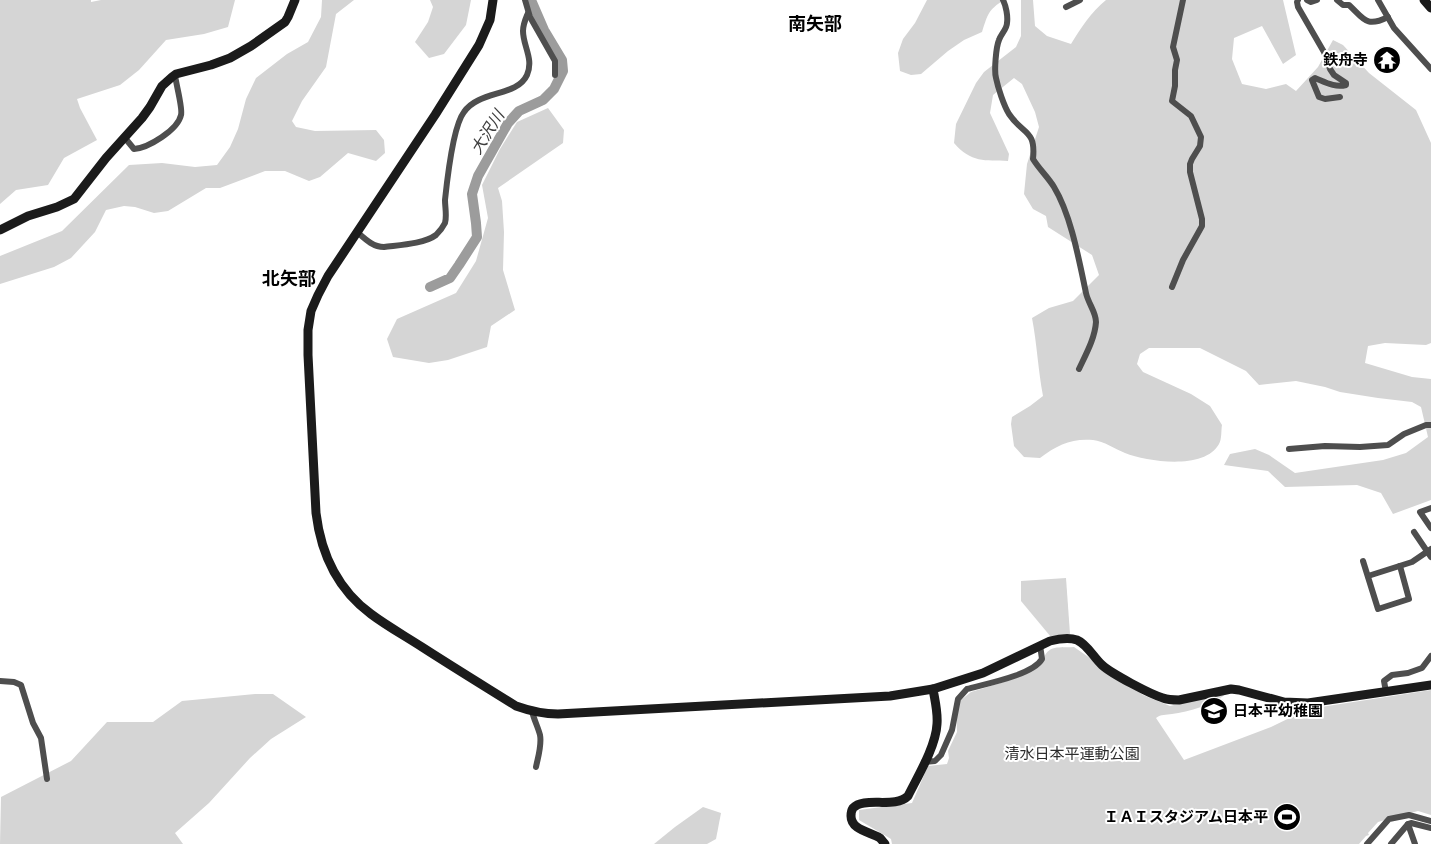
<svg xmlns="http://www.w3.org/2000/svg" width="1431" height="844" font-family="'Space Grotesk','Noto Sans JP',sans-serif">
	<rect width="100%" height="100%" fill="#fff"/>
	<g fill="#d5d5d5">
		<polygon points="0,0 91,0 91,2 101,0 235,0 228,27 204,34 166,40 139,70 120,85 77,99 80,108 97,140 64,158 48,185 16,190 0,204"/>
		<polygon points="322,0 354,0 336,14 326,67 302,101 292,121 296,127 315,131 376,130 384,140 385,153 376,161 348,153 320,177 309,181 285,171 265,171 220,188 206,188 168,211 154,213 135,207 124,206 106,210 95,232 71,258 54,267 0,284 0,256 62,231 129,165 162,163 195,167 217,165 230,147 238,129 246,99 256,78 287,54 308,42 321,17"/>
		<polygon points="430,0 471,0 466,25 444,54 429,58 415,42 428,22 433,7"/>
		<path d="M927 0H1004C988 10 988 14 982 32L964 40 948 51 921 74 911 75 900 71 898 53 903 39 915 23Z"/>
		<path d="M1021 0H1033L1035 26 1047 36 1071 44C1081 28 1091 12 1106 0H1283L1296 55 1283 64 1262 26 1234 38 1232 59 1242 84 1266 89 1286 84 1296 91 1318 67 1333 40 1343 45 1369 73 1416 110 1431 143V343L1426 345 1385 343 1368 346 1365 363 1412 377 1431 379V500L1393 514 1381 493 1357 485 1285 487 1268 471 1224 465 1230 454 1255 449 1269 455 1295 473 1383 460 1406 453 1428 437 1421 407 1412 402 1378 398 1340 392 1325 387 1296 381 1259 385 1246 371 1200 348H1149L1140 354 1137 364 1143 372 1191 394 1210 406 1222 425C1221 430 1222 439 1219 444 1205 470 1148 462 1125 453 1115 449 1104 441 1093 440 1072 438 1057 445 1040 458L1024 457 1014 446 1011 424 1012 417 1030 406 1043 396C1038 370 1037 344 1032 318L1049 308 1073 301 1099 275 1092 255 1048 227 1046 216 1033 209 1024 194 1027 164 1039 127 1035 112 1022 84 1014 78 993 95 990 113 1009 154 1008 161C985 160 971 163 954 143L956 124 976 83 984 72 1016 47 1021 36Z"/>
		<polygon points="548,108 564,130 563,143 498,188 502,201 504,232 503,270 515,310 491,326 487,347 448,360 429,363 393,357 387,339 397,319 456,293 476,261 488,218 482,185 500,149 517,122"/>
		<polygon points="1066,578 1070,634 1051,637 1021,601 1021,581"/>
		<path d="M1074 647 1143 695 1170 706 1227 693C1215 704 1188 712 1172 714 1166 715 1161 714 1156 718L1184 760 1271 727 1308 709 1431 690V815L1418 811 1378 822 1368 833 1369 835 1366 836 1359 844H892L891 839 859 820V810L912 803 928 766 947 764 949 758 948 751 957 732 956 704 971 692 1004 682 1043 661C1047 644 1060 648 1074 647Z"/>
		<polygon points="255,694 273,694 306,717 271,739 250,758 209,803 175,833 183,844 0,844 1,797 71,761 107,722 153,722 182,701"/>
		<polygon points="703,807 721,813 716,839 707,844 654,844 675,827"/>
	</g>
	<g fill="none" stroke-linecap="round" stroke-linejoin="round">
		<polyline stroke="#9c9c9c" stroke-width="10" points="430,287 450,278 459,265 477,237 476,223 472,194 478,176 508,123 519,111 543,100 554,89 563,71 562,60 544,30 531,0"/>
		<g stroke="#4e4e4e" stroke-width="6">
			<polyline points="525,0 530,17 555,61 555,75"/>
			<path d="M1003 0C1006 6 1008 16 1007 23 1007 29 1001 34 999 40 996 47 994 71 996 78 998 88 1004 106 1009 114 1023 135 1036 129 1033 159 1039 169 1048 177 1054 187 1071 215 1079 260 1086 293 1088 303 1096 312 1096 322 1095 338 1086 354 1079 369"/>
			<path d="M1298 0 1297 2 1298 7 1324 52 1330 69 1334 75 1346 83V85C1335 88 1325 82 1315 78L1312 80 1319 97 1325 99 1340 97"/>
			<polyline points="1307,0 1311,2 1317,0"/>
			<path d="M1337 0 1343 5H1349C1364 19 1366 28 1388 17"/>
			<polyline points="1378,0 1394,28 1431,69"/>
			<polyline points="1066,7 1080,0"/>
			<path d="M125 138 134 149C148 148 178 130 181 115 183 109 176 84 175 75"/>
			<path d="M357 232C365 239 373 247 384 247 399 245 424 244 436 235 439 232 443 227 445 223 447 216 445 207 445 200 447 181 453 126 464 112 479 90 517 97 527 75 534 59 523 46 523 31 523 24 526 18 528 13"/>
			<polyline points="1172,287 1183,260 1202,226 1202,219 1190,172 1190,164 1192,159 1200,146 1201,137 1191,116 1172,101 1175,86 1175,70 1177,60 1173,47 1183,0"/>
			<polyline points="1289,449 1325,446 1360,447 1388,445 1404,434 1426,425 1431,425"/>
			<polyline points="1431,508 1420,512 1431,528"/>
			<polyline points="1414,532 1431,557"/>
			<polyline points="1363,561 1378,609 1409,599 1400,566"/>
			<polyline points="1368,576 1412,562 1431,549"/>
			<polyline points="0,681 14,682 21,685 33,723 41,738 47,779"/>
			<polyline points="1386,692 1384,681 1392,675 1408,673 1422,668 1431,656"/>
			<path d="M532 711C534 720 538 727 540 735 542 745 538 757 536 767"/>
			<path d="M924 762 935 761 941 755 952 730 958 699 967 689C985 684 1033 675 1042 659L1040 645"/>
			<polyline points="1408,824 1415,844"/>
			<polyline points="1367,844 1389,819 1409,815 1431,821"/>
			<polyline points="1391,844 1408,824 1411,823 1431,828"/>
		</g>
		<g stroke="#1b1b1b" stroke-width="9">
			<path d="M493 0 490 20 479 45 435 115 328 276 318 295 311 311 308 330V355L316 513C321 554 337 589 371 614 387 626 405 636 422 647 453 667 484 686 516 706 530 711 543 714 558 714L890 696 933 689"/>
			<polyline points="1424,0 1431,8"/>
			<polyline points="0,230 28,216 57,207 74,199 106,158 142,118 150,107 162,86 172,77 176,74 211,65 230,58 251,46 285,22 288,17 295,0"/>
			<path d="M885 844C883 842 881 839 880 838 870 832 851 830 851 816 851 813 851 811 853 808 864 796 895 809 908 796 918 776 936 746 937 724 938 712 935 701 933 689L983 673 1050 641C1058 639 1068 637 1077 640 1087 644 1094 658 1102 665 1112 674 1150 694 1163 698 1168 700 1173 700 1179 700L1231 689 1239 690 1284 702 1308 703 1431 685"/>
		</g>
	</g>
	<defs>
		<g id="temple-disc" transform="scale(1.4375)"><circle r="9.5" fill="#000" stroke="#fff"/><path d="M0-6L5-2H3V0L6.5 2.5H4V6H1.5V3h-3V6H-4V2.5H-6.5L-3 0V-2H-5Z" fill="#fff"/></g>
		<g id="school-disc" transform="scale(1.4375)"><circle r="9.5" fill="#000" stroke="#fff"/><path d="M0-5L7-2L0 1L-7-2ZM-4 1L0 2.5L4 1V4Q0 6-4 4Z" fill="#fff"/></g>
		<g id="stadium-disc" transform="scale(1.4375)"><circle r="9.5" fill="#000" stroke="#fff"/><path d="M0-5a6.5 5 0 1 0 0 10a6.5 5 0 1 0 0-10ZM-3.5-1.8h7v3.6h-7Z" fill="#fff"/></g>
	</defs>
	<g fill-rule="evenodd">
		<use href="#temple-disc" x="1387" y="60"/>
		<use href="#school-disc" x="1214" y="711"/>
		<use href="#stadium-disc" x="1287" y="817"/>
	</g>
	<g text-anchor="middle" stroke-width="4" stroke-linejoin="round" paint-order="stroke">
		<g font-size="15" font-weight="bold" fill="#000" stroke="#fff" text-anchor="end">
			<text x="1368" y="65">鉄舟寺</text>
			<text x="1233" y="716" text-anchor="start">日本平幼稚園</text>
			<text x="1268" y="822">ＩＡＩスタジアム日本平</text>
		</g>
		<g font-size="15" fill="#2c2c2c" stroke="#fff">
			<text x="1072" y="759">清水日本平運動公園</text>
		</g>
		<g font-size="16" font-style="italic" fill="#3d3d3d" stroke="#fff">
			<text transform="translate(487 132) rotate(-58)" y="6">大沢川</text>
		</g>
		<g font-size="18" font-weight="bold" fill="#000" stroke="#fff">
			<text x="815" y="30">南矢部</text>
			<text x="289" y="285">北矢部</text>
		</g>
	</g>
</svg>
